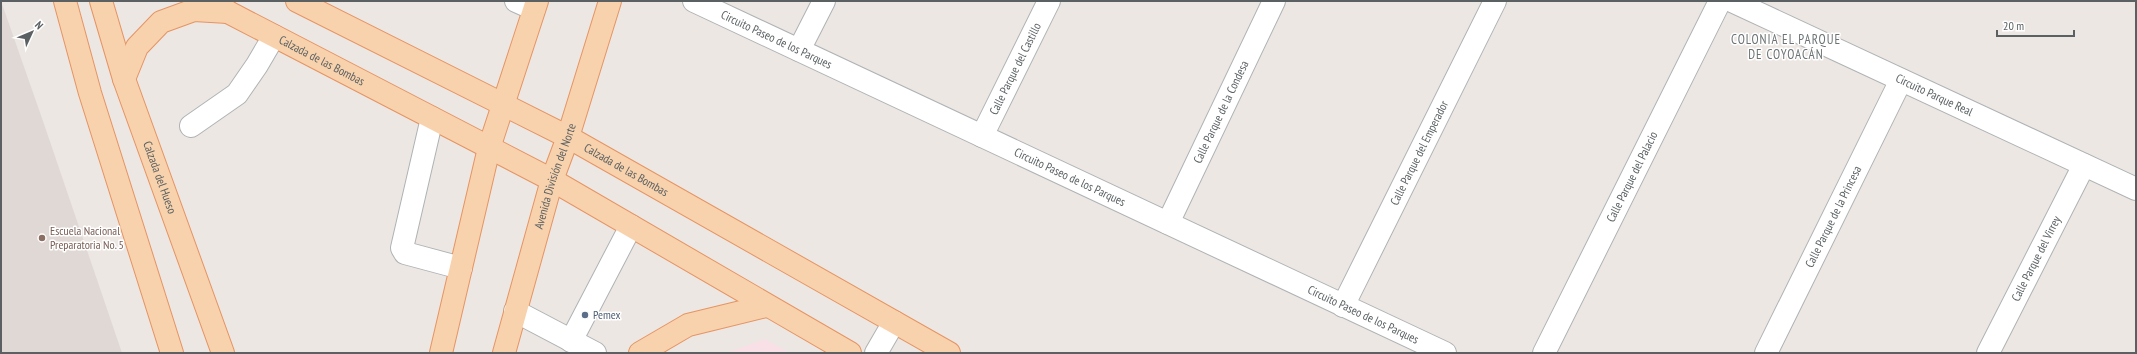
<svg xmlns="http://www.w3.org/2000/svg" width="2137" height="354" font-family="'PT Sans Narrow',sans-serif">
	<rect width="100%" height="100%" fill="#ede7e3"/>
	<polygon fill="#dfd8d4" points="1,1 44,124 122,353 1,353"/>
	<polygon fill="#f9e0e6" points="765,339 790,353 727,353"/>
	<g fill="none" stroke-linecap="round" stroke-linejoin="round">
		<g stroke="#afb3b5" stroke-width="24">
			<g id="minor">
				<polyline points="516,1 534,9"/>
				<path id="s1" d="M694 1 1445 353"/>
				<path id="s2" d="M1732 1 2136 189"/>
				<polyline points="799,50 824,1"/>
				<polyline points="432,118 402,248 405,253 461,268"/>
				<polyline points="191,126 237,94 257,65 274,36"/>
				<path id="s3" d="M982 136 1049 1"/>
				<path id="s4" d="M1168 223 1274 1"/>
				<path id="s5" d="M1343 306 1495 1"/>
				<polyline points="515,311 595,353"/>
				<polyline points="571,341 631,226"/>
				<polyline points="876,353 894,322"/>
				<path id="s6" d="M1544 353 1720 1"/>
				<path id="s7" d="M1766 353 1901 80"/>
				<path id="s8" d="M1988 353 2084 165"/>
			</g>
		</g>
		<g stroke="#e59463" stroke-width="24">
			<g id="major">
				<polyline points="65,1 90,93 172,353"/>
				<path id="s9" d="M101 1 124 79 223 353"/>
				<path id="s10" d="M212 1 228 12 552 180 850 353"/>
				<path id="s11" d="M297 1 568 137 949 353"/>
				<polyline points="124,79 137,47 161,22 194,10 228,12"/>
				<polyline points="441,353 489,148 537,1"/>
				<path id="s12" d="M504 353 552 180 568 137 610 1"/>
				<polyline points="640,353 688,325 766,306"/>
			</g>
		</g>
		<use href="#minor" stroke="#fff" stroke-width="22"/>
		<use href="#major" stroke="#f8d2ad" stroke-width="22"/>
	</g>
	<circle fill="#8d6e63" stroke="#fff" stroke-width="1.5" cx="42" cy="238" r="4"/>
	<circle fill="#5c6f8a" stroke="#fff" stroke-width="1.5" cx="585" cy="315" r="4"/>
	<g text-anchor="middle" stroke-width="3" stroke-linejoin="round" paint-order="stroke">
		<g font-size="12" fill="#5b6163" stroke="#fff">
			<text dy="4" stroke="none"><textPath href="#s1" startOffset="91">Circuito Paseo de los Parques</textPath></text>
			<text dy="4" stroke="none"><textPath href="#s10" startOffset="125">Calzada de las Bombas</textPath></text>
			<text dy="4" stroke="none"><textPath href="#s3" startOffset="75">Calle Parque del Castillo</textPath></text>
			<text dy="4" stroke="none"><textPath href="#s2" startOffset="223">Circuito Parque Real</textPath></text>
			<text dy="4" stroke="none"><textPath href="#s4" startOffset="123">Calle Parque de la Condesa</textPath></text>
			<text dy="4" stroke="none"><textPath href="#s5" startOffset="171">Calle Parque del Emperador</textPath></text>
			<text dy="4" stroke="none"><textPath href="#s11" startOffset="370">Calzada de las Bombas</textPath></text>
			<text dy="4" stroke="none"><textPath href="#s12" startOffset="184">Avenida División del Norte</textPath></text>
			<text dy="4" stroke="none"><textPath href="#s1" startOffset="415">Circuito Paseo de los Parques</textPath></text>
			<text dy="4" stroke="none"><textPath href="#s6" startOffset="197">Calle Parque del Palacio</textPath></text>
			<text dy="4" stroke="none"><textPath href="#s9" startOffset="186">Calzada del Hueso</textPath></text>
			<text dy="4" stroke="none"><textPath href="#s7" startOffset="152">Calle Parque de la Princesa</textPath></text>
			<text dy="4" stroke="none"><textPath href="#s8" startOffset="106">Calle Parque del Virrey</textPath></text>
			<text dy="4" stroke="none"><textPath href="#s1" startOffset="739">Circuito Paseo de los Parques</textPath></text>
		</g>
		<g font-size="12" fill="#785e54" stroke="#fff" text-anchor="start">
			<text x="50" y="235">Escuela Nacional<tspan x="50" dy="14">Preparatoria No. 5</tspan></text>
		</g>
		<g font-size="12" fill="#4e5e75" stroke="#fff" text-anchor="start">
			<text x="593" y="319">Pemex</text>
		</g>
		<g font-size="13" letter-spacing="1" fill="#6c7374" stroke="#fff">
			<text x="1786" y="44">COLONIA EL PARQUE<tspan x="1786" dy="15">DE COYOACÁN</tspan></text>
		</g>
	</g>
	<rect width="2137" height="354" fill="none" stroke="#5b6163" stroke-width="4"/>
	<g transform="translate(32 32) rotate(46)" stroke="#ffffff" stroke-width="3" paint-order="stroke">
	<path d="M0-3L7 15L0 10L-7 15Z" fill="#5b6163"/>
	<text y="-6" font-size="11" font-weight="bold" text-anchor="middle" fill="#5b6163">N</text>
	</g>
	<path d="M1997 30v6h77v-6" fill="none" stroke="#5b6163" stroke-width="2"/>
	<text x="2003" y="30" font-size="12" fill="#5b6163" stroke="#ffffff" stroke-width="3" paint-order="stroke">20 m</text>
</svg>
